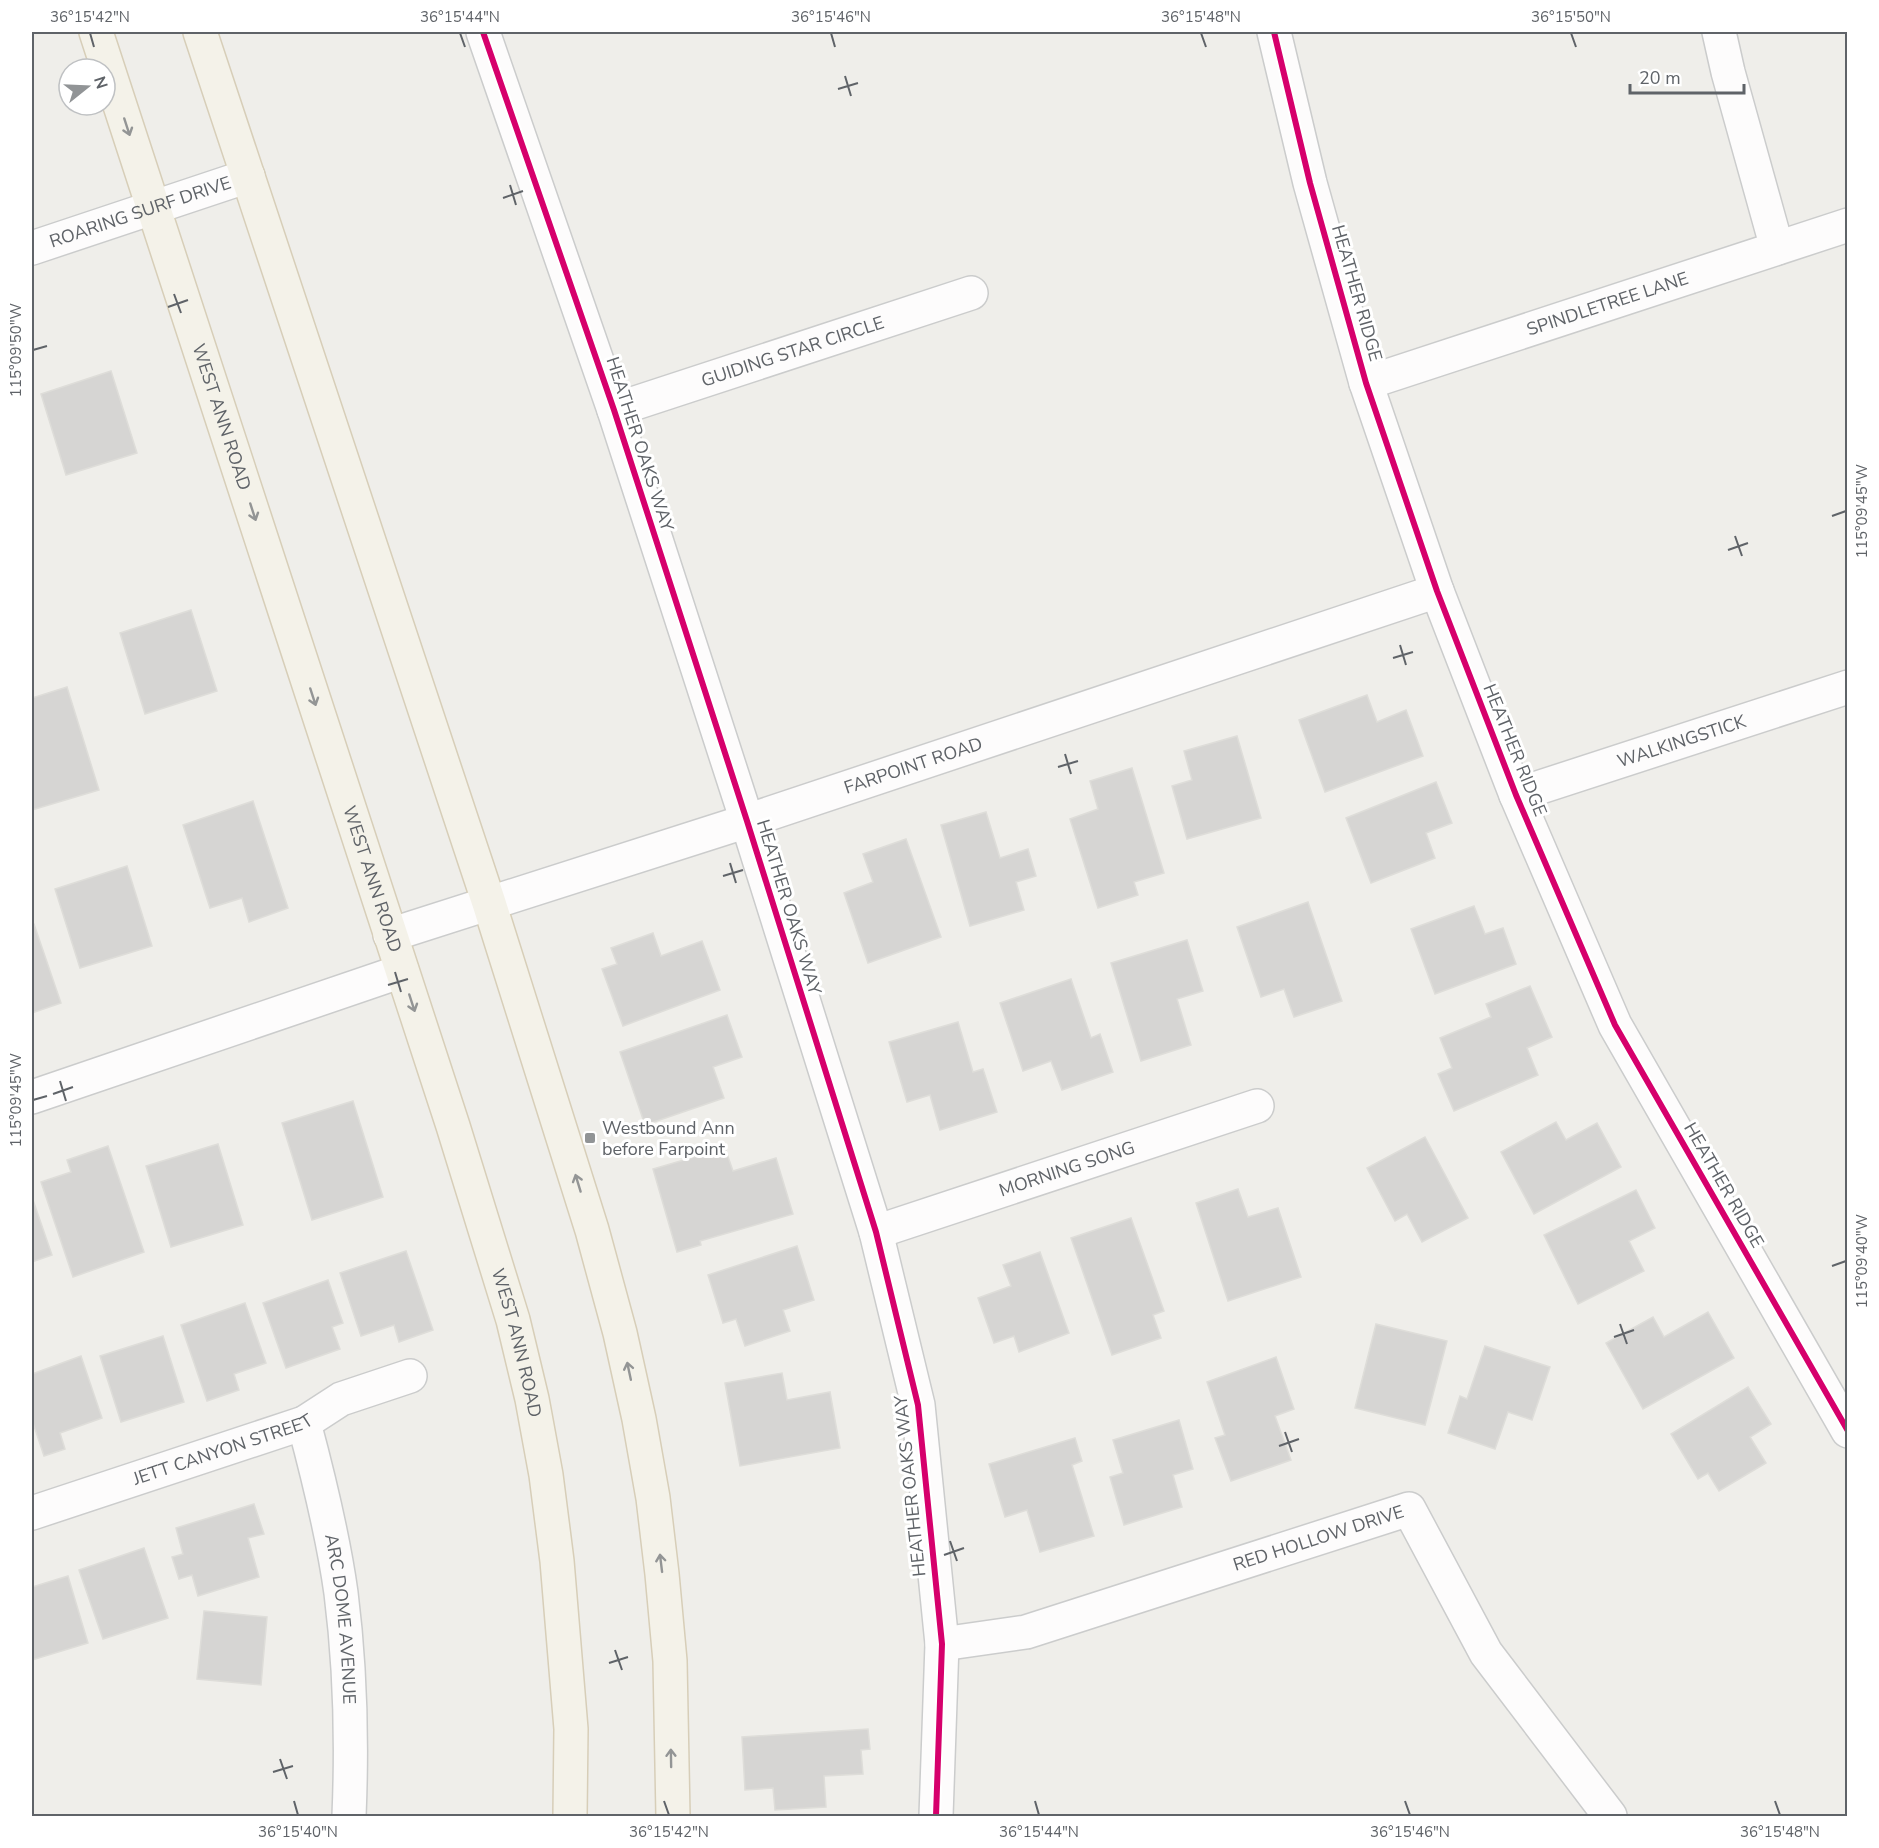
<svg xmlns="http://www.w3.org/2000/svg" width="1879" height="1848" font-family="'Nunito Sans',sans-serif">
	<rect width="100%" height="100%" fill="#efeeea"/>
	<g fill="#d6d5d3" stroke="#deddd9" stroke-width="1.5">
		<polygon points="111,371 137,453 66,475 41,394"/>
		<polygon points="191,610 217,691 145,714 120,633"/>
		<polygon points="67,687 99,790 32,810 32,698"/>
		<polygon points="1367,695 1377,722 1406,710 1423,756 1325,792 1299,720"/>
		<polygon points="1237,736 1261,818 1187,839 1172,786 1192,780 1184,751"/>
		<polygon points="1132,768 1164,873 1134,882 1138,895 1098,908 1070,819 1098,809 1090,781"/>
		<polygon points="1436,782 1452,823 1426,833 1435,858 1371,883 1346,818"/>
		<polygon points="253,801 288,908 249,922 242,898 210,908 183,825"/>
		<polygon points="986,812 1000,858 1028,849 1036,876 1016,882 1024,910 970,926 941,825"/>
		<polygon points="906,839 941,937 868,963 844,893 873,882 863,854"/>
		<polygon points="127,866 152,946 80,968 55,889"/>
		<polygon points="1308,902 1342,1001 1294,1017 1284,989 1261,997 1237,927"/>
		<polygon points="1474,906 1485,934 1503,928 1516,964 1435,994 1411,929"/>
		<polygon points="32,924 34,924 61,1003 32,1013"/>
		<polygon points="653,933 661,956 702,941 720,990 623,1026 602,969 617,964 611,948"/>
		<polygon points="1187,940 1203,991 1177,999 1191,1045 1141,1061 1111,963"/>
		<polygon points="1071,979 1091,1038 1100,1034 1113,1072 1062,1090 1051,1061 1023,1071 1000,1003"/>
		<polygon points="1530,986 1552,1037 1527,1048 1538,1075 1454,1111 1438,1074 1452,1068 1440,1038 1491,1017 1486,1004"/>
		<polygon points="727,1015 742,1057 713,1067 724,1098 645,1125 620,1052"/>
		<polygon points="958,1022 973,1072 983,1069 997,1112 940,1130 930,1095 907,1102 889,1042"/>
		<polygon points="353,1101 383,1197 312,1220 282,1123"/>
		<polygon points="1556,1122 1566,1140 1597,1123 1621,1167 1534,1214 1501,1152"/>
		<polygon points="1425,1137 1468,1218 1422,1242 1407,1214 1395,1221 1367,1168"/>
		<polygon points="218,1144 243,1225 171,1247 146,1166"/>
		<polygon points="108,1146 144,1252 73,1277 41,1182 71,1172 67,1160"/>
		<polygon points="725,1148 733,1171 776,1158 793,1214 700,1241 701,1245 677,1252 653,1169"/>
		<polygon points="1238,1189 1248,1217 1278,1208 1301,1277 1228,1301 1196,1203"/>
		<polygon points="1636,1190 1655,1228 1629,1241 1644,1271 1578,1304 1544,1235"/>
		<polygon points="32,1197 52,1255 32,1262"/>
		<polygon points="1131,1218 1164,1311 1153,1315 1161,1338 1112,1355 1071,1238"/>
		<polygon points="797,1246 814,1300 783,1310 790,1331 745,1346 736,1319 723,1323 708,1275"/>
		<polygon points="406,1251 433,1330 399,1342 394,1325 361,1336 340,1273"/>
		<polygon points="1040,1252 1069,1333 1019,1352 1014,1336 994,1343 978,1298 1011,1286 1003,1265"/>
		<polygon points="328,1280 343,1323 332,1327 340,1349 286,1368 263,1303"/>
		<polygon points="245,1303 266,1363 234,1374 239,1390 207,1401 181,1325"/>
		<polygon points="1708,1312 1734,1358 1643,1409 1606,1343 1653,1317 1664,1337"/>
		<polygon points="1376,1324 1447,1341 1425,1425 1355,1408"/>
		<polygon points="163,1336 184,1402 121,1422 100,1356"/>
		<polygon points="1485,1346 1550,1367 1532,1420 1508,1412 1495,1449 1448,1433 1460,1396 1467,1399"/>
		<polygon points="81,1356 102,1418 60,1433 65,1449 44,1456 32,1420 32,1374"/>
		<polygon points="1276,1357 1294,1409 1275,1416 1291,1460 1231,1481 1215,1438 1225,1435 1207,1382"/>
		<polygon points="782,1373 787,1400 830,1392 840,1448 740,1466 725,1383"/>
		<polygon points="1748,1387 1771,1424 1750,1437 1766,1463 1719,1491 1708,1473 1698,1479 1671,1434"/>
		<polygon points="1179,1420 1193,1469 1173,1475 1182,1507 1124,1525 1110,1477 1123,1473 1113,1440"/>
		<polygon points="1075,1438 1082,1461 1072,1465 1094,1536 1040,1552 1027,1510 1005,1517 989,1464"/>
		<polygon points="254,1504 264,1534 248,1538 259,1577 198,1596 192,1575 179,1579 172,1557 183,1554 176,1528"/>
		<polygon points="144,1548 168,1618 103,1639 79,1570"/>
		<polygon points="68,1576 88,1643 32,1660 32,1587"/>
		<polygon points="204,1611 267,1617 261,1685 197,1679"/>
		<polygon points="868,1729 870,1749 861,1750 863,1774 824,1776 826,1807 775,1810 773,1788 745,1790 742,1737"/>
	</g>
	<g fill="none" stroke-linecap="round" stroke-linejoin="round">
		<g stroke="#cbcccc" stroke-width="36">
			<g id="minor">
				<polyline points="483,32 614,410 747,821 876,1232 918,1405 942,1644 936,1816"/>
				<polyline points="1274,32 1310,183 1366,383 1437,591 1516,795 1615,1025 1848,1431"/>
				<polyline points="1719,32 1728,72 1777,248"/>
				<path id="s1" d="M32 248 248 176"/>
				<path id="s2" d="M1366 383 1848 225"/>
				<path id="s3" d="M614 410 971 293"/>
				<path id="s4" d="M1516 795 1848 687"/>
				<path id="s5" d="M390 935 747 821 1437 591"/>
				<polyline points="32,1097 402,971"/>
				<path id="s6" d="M876 1232 1257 1106"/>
				<path id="s7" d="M304 1423C319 1479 333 1535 341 1593 350 1664 352 1745 349 1816"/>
				<path id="s8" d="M32 1513 304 1423 341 1399 410 1376"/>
				<path id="s9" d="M942 1644 1026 1632 1409 1509 1486 1653 1610 1816"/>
			</g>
		</g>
		<g stroke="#d7ceb8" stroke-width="36">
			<g id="major">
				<path id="s10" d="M96 32 453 1126 513 1320 532 1399 546 1475 557 1561 571 1729 570 1816"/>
				<polyline points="200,32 489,903 592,1230 620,1333 639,1419 653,1498 662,1574 670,1661 673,1816"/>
			</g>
		</g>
		<use href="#minor" stroke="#fdfcfc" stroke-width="33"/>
		<use href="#major" stroke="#f4f2e9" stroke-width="33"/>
		<g stroke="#fff" stroke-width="10">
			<g id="cycleway">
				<polyline points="483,32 614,410 747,821 876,1232 918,1405 942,1644 936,1816"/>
				<polyline points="1274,32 1310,183 1366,383 1437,591 1516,795 1615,1025 1848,1431"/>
			</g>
		</g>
		<use href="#cycleway" stroke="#d6006c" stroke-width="6"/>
	</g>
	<defs><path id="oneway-shaft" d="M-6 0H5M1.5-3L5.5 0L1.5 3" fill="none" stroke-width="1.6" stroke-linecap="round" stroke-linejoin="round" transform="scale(1.5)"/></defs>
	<g stroke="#939595">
		<use href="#oneway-shaft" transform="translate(127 127) rotate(72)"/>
		<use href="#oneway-shaft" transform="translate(253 512) rotate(72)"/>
		<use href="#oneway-shaft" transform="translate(313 697) rotate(72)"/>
		<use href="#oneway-shaft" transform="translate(412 1003) rotate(72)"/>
		<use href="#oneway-shaft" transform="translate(578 1183) rotate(-107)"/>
		<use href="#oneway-shaft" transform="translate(629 1371) rotate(-102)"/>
		<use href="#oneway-shaft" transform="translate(661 1563) rotate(-97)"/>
		<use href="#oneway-shaft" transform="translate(671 1758) rotate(-91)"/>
	</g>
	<path fill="none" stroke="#5f6368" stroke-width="2" d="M90 33 94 47M460 33 465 47M831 33 835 47M1201 33 1206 47M1571 33 1576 47M845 76 851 96M838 89 858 83M510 185 516 205M503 198 523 191M174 294 181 313M168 307 188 300M33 350 47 346M1832 516 1846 511M1735 536 1742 556M1728 550 1748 543M1400 645 1406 665M1393 658 1413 652M1065 754 1071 774M1058 767 1078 761M730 863 736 883M723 876 743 870M395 972 401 992M388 985 408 979M60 1081 66 1101M53 1094 73 1087M33 1100 47 1096M1832 1266 1846 1261M1620 1324 1627 1344M1614 1337 1634 1330M1285 1432 1292 1452M1279 1446 1299 1439M950 1541 957 1561M944 1555 964 1548M615 1650 622 1670M609 1663 628 1657M280 1759 287 1779M273 1772 293 1766M294 1801 298 1815M664 1801 669 1815M1035 1801 1039 1815M1405 1801 1410 1815M1775 1801 1780 1815"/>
	<rect fill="#919496" stroke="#fff" stroke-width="2" x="584" y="1132" width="12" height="12" rx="3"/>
	<g text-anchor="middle" stroke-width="6" stroke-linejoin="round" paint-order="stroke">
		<g font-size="18" fill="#5f6368" stroke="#fff">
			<text dy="6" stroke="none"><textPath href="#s1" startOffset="114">ROARING SURF DRIVE</textPath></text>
			<text transform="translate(1357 293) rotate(74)" y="6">HEATHER RIDGE</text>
			<text dy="6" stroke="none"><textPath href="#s2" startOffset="254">SPINDLETREE LANE</textPath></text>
			<text dy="6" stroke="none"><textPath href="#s3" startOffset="188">GUIDING STAR CIRCLE</textPath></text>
			<text dy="6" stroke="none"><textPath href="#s10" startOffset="405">WEST ANN ROAD</textPath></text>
			<text transform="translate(640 444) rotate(72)" y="6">HEATHER OAKS WAY</text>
			<text dy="6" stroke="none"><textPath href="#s4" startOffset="174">WALKINGSTICK</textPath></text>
			<text transform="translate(1515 750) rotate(68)" y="6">HEATHER RIDGE</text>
			<text dy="6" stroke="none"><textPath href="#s5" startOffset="550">FARPOINT ROAD</textPath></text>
			<text dy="6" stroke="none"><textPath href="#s10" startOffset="891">WEST ANN ROAD</textPath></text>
			<text transform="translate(789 907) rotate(73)" y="6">HEATHER OAKS WAY</text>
			<text dy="6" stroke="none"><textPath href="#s6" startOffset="201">MORNING SONG</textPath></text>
			<text transform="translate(1724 1185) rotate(60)" y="6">HEATHER RIDGE</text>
			<text dy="6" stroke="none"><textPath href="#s10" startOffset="1377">WEST ANN ROAD</textPath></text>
			<text dy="6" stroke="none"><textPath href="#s8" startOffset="201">JETT CANYON STREET</textPath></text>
			<text transform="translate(910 1486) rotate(-96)" y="6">HEATHER OAKS WAY</text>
			<text dy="6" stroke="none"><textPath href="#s9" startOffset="392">RED HOLLOW DRIVE</textPath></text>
			<text dy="6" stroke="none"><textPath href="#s7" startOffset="200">ARC DOME AVENUE</textPath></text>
		</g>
		<g font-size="18" fill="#5f6368" stroke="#fff" text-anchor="start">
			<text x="602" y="1134">Westbound Ann<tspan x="602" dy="21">before Farpoint</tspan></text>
		</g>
	</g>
	<rect width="1879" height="1848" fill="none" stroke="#ffffff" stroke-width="66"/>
	<g transform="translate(87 87) rotate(72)"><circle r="28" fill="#ffffff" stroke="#bfc1c3" stroke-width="1.5"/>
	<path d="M0-4.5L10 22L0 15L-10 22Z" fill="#919496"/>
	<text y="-9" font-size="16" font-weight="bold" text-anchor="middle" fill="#5f6368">N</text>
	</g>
	<path d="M1630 84v9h114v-9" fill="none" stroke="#5f6368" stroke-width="3"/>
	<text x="1639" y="84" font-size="18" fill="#5f6368" stroke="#ffffff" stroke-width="4.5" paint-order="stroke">20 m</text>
	<rect x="33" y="33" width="1813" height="1782" fill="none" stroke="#5f6368" stroke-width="2"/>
	<g font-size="15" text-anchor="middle" fill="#5f6368">
		<text x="90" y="22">36°15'42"N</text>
		<text x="460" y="22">36°15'44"N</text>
		<text x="831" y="22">36°15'46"N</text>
		<text x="1201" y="22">36°15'48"N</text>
		<text x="1571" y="22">36°15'50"N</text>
		<text transform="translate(16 350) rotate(-90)" y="5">115°09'50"W</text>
		<text transform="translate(1862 511) rotate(-90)" y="5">115°09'45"W</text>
		<text transform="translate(16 1100) rotate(-90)" y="5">115°09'45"W</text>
		<text transform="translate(1862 1261) rotate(-90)" y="5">115°09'40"W</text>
		<text x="298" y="1837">36°15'40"N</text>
		<text x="669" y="1837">36°15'42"N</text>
		<text x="1039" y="1837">36°15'44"N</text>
		<text x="1410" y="1837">36°15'46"N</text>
		<text x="1780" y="1837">36°15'48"N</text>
	</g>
</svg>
